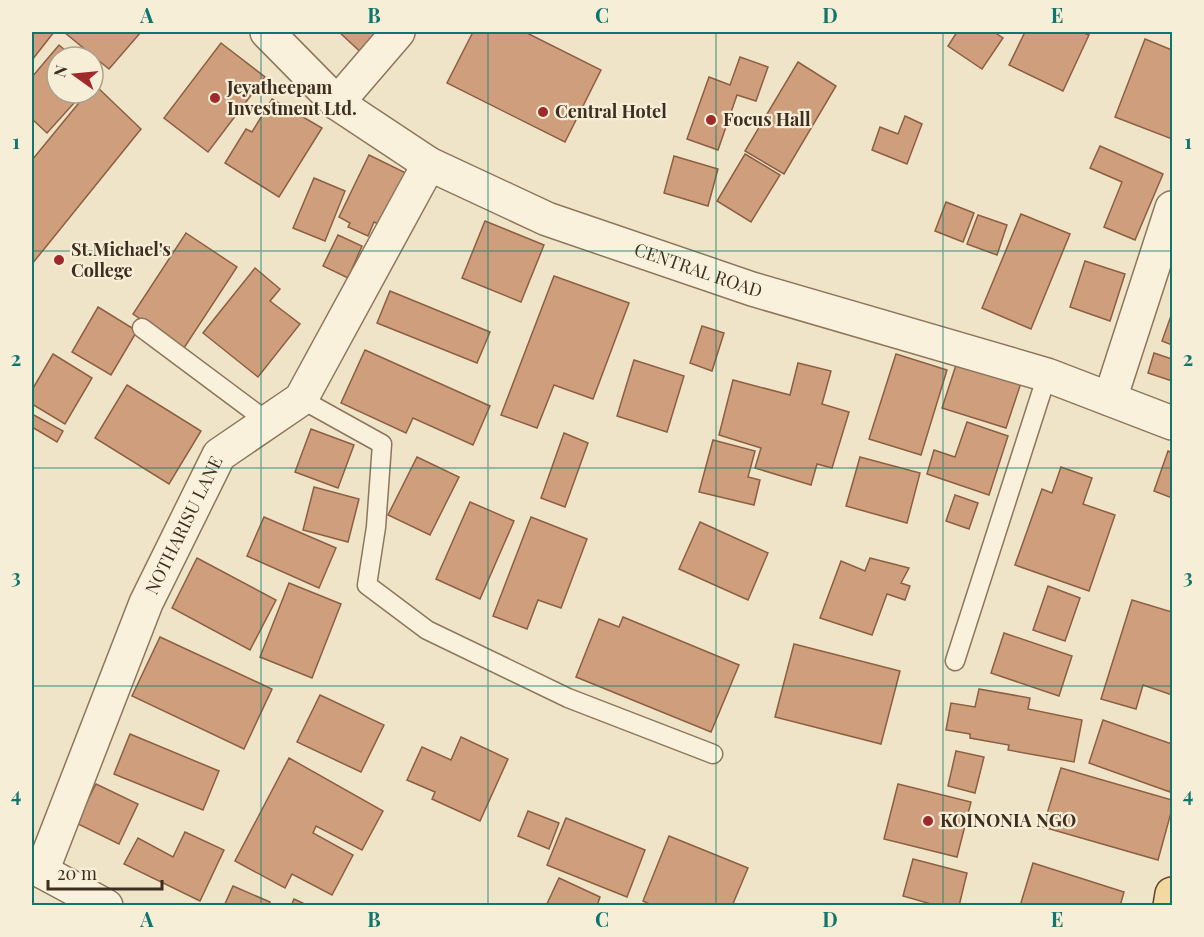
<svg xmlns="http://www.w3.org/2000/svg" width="1204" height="937" font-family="'Playfair Display',serif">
	<rect width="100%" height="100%" fill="#f0e4c8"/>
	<g fill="#cf9f7d" stroke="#8d5f41" stroke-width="1.5">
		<polygon points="32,32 54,32 32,60"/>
		<polygon points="64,32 141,32 109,69"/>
		<polygon points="339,32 391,32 366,57"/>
		<polygon points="473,32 525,32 601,70 565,142 447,83"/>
		<polygon points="957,32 994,32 1003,38 982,69 948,46"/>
		<polygon points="1025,32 1081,32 1089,35 1063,91 1009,65"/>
		<polygon points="1145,39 1172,50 1172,139 1115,117"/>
		<polygon points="221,43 265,77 208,152 164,118"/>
		<polygon points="59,45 73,57 57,57 57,93 83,93 47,133 32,119 32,77"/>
		<polygon points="740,57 768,67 756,101 737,95 718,150 687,139 709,77 730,85"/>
		<polygon points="798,62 836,86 784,174 745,151"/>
		<polygon points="94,84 141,129 32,264 32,160 87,93 93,93"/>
		<polygon points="272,99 322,128 279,197 225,163 246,129 252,132"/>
		<polygon points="905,116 922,124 907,164 872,150 880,127 898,134"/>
		<polygon points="1100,146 1163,174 1135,240 1104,227 1122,182 1090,168"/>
		<polygon points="745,154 780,175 751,222 717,201"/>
		<polygon points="369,155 408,174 383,226 374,222 368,236 348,227 350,223 339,217"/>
		<polygon points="674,156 718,169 708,206 664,193"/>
		<polygon points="314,178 345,191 325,241 293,228"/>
		<polygon points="946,202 974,213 963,242 935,231"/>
		<polygon points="1021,214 1070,234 1031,329 982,308"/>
		<polygon points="978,215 1007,225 997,255 967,244"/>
		<polygon points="485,221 544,245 521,302 462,278"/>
		<polygon points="186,233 237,267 184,348 133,314"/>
		<polygon points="338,235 362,246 348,278 323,266"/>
		<polygon points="1085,261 1125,274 1110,321 1070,307"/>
		<polygon points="255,268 280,289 270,301 300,324 258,377 203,333"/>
		<polygon points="554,276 629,303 593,399 554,385 537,428 501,415"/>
		<polygon points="390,291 490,332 477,363 377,323"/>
		<polygon points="98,307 137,331 111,375 72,352"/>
		<polygon points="1172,313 1172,345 1162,341"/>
		<polygon points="702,326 724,333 712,371 690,363"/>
		<polygon points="365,350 490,406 473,445 413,418 406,433 341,403"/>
		<polygon points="1154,353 1172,359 1172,381 1148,373"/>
		<polygon points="53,354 92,378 65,424 32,404 32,390"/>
		<polygon points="896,354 947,370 921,455 869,439"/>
		<polygon points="634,360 684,376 667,432 617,416"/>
		<polygon points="957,362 1021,383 1006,428 942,408"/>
		<polygon points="798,363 831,371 822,404 849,412 832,468 817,464 811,485 755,468 761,448 719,435 733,380 790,395"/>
		<polygon points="127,385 201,431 169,484 95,438"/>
		<polygon points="32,414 63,431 57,442 32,427"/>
		<polygon points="967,422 1008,436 989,495 927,474 934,450 955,457"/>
		<polygon points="311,429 354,445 338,488 295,472"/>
		<polygon points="564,433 588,443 565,507 541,498"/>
		<polygon points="713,440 755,451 748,477 760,480 754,505 699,492"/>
		<polygon points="1168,451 1172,453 1172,498 1154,491"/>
		<polygon points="417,457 459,477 430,535 388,515"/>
		<polygon points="860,457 920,473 907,523 846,506"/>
		<polygon points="1061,467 1092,478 1083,504 1115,515 1089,591 1015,565 1042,489 1052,493"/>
		<polygon points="314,487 359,499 348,542 303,530"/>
		<polygon points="955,495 978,503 969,529 946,521"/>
		<polygon points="470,502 514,521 480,599 436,579"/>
		<polygon points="264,517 336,548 319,588 247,556"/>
		<polygon points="531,517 587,539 561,608 538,600 527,629 493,616"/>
		<polygon points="700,522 768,553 748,600 679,569"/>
		<polygon points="197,558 276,600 250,650 172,608"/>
		<polygon points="870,558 909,568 901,583 910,586 905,600 887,594 872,635 820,618 841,561 865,571"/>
		<polygon points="289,583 341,604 312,678 260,657"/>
		<polygon points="1048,586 1080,598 1065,641 1033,630"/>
		<polygon points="1132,600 1172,612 1172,695 1143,685 1136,709 1101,699"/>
		<polygon points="623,617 739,665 711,732 576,677 599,619 619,627"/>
		<polygon points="1004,633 1072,656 1059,696 991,673"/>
		<polygon points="160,637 272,689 244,749 132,696"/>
		<polygon points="794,644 900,671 881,744 775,717"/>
		<polygon points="979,689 1030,698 1028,709 1082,720 1074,762 1008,750 1009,745 970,738 970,734 946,730 951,703 975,707"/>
		<polygon points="320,695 384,725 361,772 297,742"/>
		<polygon points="1103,720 1172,744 1172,783 1170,792 1089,763"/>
		<polygon points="130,734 219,771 203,810 114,774"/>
		<polygon points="461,737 508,759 480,821 432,799 435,792 407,780 422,747 451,760"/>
		<polygon points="956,751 984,757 975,793 948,786"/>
		<polygon points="289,758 383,811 362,850 316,826 313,833 353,855 332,895 292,874 285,888 235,861"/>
		<polygon points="1061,768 1172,800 1172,809 1158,860 1043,827"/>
		<polygon points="96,784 138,804 119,844 76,823"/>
		<polygon points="898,784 971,802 957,857 884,839"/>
		<polygon points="528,811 559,823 549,849 518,836"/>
		<polygon points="566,818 645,850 627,897 547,865"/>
		<polygon points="185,832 224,850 200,901 124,864 138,838 173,857"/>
		<polygon points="669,836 748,868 732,906 654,906 643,901"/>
		<polygon points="913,859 967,873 959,906 938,906 903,896"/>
		<polygon points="1033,863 1124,892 1120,906 1020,906"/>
		<polygon points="559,878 600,897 597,906 546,906"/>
		<polygon points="233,886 270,902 269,906 224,906"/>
		<polygon points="294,899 309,906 291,906"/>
	</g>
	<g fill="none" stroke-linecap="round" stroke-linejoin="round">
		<g stroke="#8d765c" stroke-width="21">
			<g id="lane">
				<polyline points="142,328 268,422"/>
				<polyline points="301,399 382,444 376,527 367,585 427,630 568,698 713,754"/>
				<polyline points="955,661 1047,375"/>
			</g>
		</g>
		<g stroke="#8d765c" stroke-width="36">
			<g id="street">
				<path id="s1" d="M267 32 337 103 429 164 547 219 752 289 1047 375 1172 423"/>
				<polyline points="337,103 398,32"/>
				<polyline points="1110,399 1172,208"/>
				<polyline points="32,866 106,906"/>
				<path id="s2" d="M42 871 146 603 219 455 301 399 429 164"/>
			</g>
		</g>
		<g stroke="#5b4430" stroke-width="36">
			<polyline id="primary" points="1170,906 1172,894"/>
		</g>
		<use href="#lane" stroke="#faf1dc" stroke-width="18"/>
		<use href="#street" stroke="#faf1dc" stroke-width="33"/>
		<use href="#primary" stroke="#f3d9a0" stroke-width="33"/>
	</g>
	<path fill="none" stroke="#0f766e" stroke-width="1.5" stroke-opacity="0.55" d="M261 32V906M488 32V906M716 32V906M943 32V906M32 251H1172M32 468H1172M32 686H1172"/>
	<g fill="#9e2a2b" stroke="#f7eed8" stroke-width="2">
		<circle cx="215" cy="98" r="6"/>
		<circle cx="543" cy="112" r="6"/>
		<circle cx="711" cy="120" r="6"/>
		<circle cx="59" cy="260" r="6"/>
		<circle cx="928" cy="821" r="6"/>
	</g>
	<g text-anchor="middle" stroke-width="4.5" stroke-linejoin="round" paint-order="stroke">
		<g font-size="18" font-weight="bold" fill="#3d2e20" stroke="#f7eed8" text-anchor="start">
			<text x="227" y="94">Jeyatheepam<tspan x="227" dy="21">Investment Ltd.</tspan></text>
			<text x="555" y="118">Central Hotel</text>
			<text x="723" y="126">Focus Hall</text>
			<text x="71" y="256">St.Michael's<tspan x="71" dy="21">College</tspan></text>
			<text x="940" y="827">KOINONIA NGO</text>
		</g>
		<g font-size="18" fill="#3d2e20" stroke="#f7eed8">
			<text dy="6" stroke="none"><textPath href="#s1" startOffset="500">CENTRAL ROAD</textPath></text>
			<text dy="6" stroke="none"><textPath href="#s2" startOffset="374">NOTHARISU LANE</textPath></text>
		</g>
	</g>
	<rect width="1204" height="937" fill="none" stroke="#f7eed8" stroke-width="66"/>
	<g transform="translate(75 75) rotate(285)"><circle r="28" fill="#f7eed8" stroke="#ada18e" stroke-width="1.5"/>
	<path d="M0-4.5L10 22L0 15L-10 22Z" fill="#9e2a2b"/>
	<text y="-9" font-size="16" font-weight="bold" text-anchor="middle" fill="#3d2e20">N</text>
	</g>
	<path d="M48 880v9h114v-9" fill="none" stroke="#3d2e20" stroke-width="3"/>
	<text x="57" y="880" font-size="18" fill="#3d2e20" stroke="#f7eed8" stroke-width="4.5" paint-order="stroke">20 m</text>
	<rect x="33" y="33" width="1138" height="871" fill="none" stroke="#0f766e" stroke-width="2"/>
	<g font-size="20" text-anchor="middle" font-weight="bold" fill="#0f766e">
		<text x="147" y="23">A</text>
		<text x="374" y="23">B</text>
		<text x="602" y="23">C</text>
		<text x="830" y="23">D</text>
		<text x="1057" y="23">E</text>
		<text x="16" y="149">1</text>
		<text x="1188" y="149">1</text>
		<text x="16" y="366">2</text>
		<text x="1188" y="366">2</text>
		<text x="16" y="584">3</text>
		<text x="1188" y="584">3</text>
		<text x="16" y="802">4</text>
		<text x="1188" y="802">4</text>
		<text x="147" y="927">A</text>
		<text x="374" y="927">B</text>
		<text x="602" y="927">C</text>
		<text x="830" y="927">D</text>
		<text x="1057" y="927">E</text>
	</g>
</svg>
